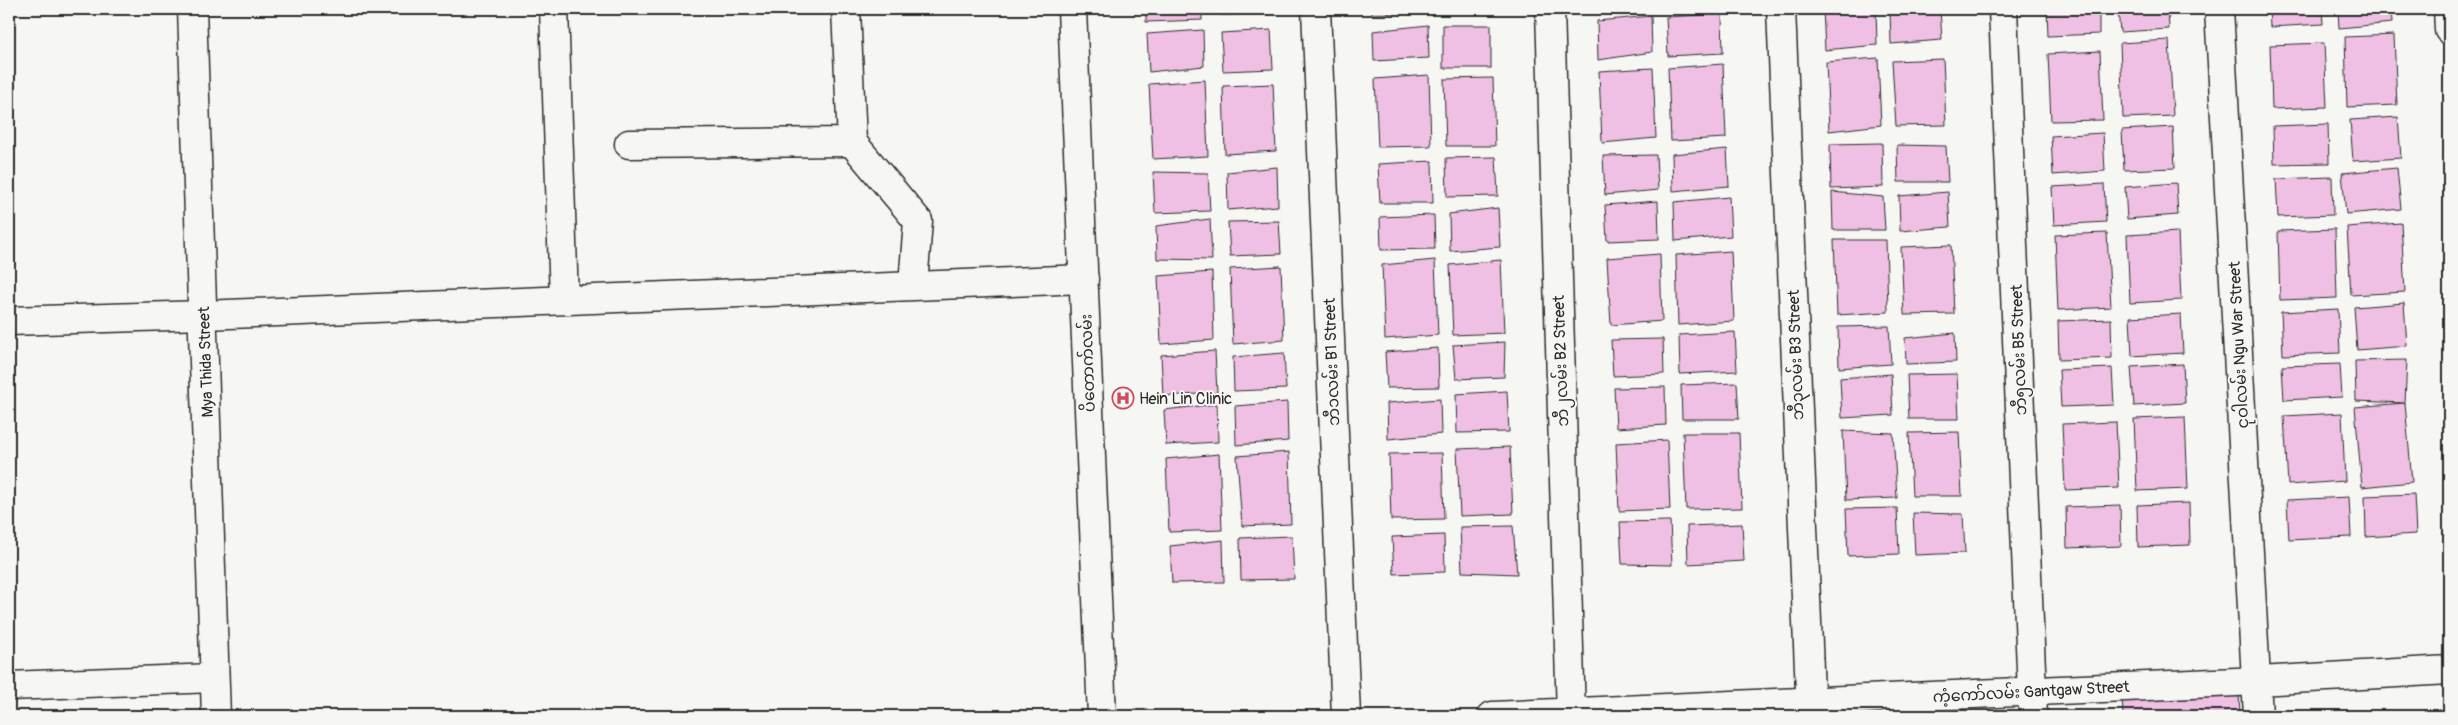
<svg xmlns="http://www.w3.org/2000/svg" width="2458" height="725" font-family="Pangolin,'Noto Sans Myanmar',sans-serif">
	<rect width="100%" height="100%" fill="#f6f6f2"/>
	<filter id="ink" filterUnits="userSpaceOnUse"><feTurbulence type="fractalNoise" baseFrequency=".02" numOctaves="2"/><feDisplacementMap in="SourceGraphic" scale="10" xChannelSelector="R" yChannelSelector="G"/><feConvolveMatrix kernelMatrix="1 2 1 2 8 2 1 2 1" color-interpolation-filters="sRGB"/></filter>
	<g filter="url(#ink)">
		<g fill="#efc0e4" stroke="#2b2b2b">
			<polygon points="1146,9 1202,9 1202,20 1146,22"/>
			<polygon points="1221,9 1270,9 1270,14 1221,15"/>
			<polygon points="1372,9 1427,9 1427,12 1372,14"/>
			<rect x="1441" y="9" width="48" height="2"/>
			<polygon points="1823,9 1876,9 1877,45 1825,50"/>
			<polygon points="1890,9 1940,9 1942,40 1891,44"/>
			<polygon points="2047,9 2099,9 2099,34 2048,36"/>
			<polygon points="2118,9 2168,9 2169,29 2120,32"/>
			<polygon points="2269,9 2322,9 2323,24 2270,27"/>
			<polygon points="2338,9 2391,9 2392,23 2339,28"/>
			<polygon points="1722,14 1723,53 1668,56 1666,17"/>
			<polygon points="1651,16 1652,52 1598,60 1597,21"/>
			<polygon points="1428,25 1429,58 1374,61 1373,31"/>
			<rect x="1443" y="25" width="48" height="43"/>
			<polygon points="1203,30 1204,66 1149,72 1147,34"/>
			<polygon points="1271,30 1273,69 1223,71 1221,33"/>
			<polygon points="2394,35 2397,105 2347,107 2345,37"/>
			<polygon points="2169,40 2173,116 2123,118 2120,43"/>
			<polygon points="2324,43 2327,107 2272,109 2270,45"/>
			<polygon points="2100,51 2103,120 2051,121 2048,54"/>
			<polygon points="1878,58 1881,125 1829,131 1826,62"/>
			<polygon points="1943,59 1946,125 1896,126 1892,61"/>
			<polygon points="1723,64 1726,138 1671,141 1668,68"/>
			<polygon points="1653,68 1656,138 1602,143 1599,71"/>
			<polygon points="1429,75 1431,146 1378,147 1375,79"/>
			<polygon points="1493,78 1495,146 1446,146 1444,79"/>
			<polygon points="1205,80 1208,156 1153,159 1149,84"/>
			<polygon points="1273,84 1276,151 1225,154 1223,86"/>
			<polygon points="2398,117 2401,158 2353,161 2350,120"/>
			<polygon points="2328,124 2329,163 2274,164 2273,126"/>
			<polygon points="2173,127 2175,168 2124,170 2122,130"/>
			<polygon points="2103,133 2105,171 2053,175 2051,136"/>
			<polygon points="1882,143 1883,187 1831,189 1830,144"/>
			<polygon points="1897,145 1946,146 1948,182 1898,182"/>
			<polygon points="1727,149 1729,186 1673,191 1672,154"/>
			<polygon points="1656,155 1658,190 1605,195 1603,156"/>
			<polygon points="1496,157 1498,196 1447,197 1446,158"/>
			<polygon points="1432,161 1433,203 1380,203 1378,164"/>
			<polygon points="1277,167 1278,206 1228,210 1227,172"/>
			<polygon points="2397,168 2401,209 2346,214 2342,173"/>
			<polygon points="1153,172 1208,173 1210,211 1155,213"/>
			<polygon points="2332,177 2333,215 2278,217 2276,179"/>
			<polygon points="2176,183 2178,215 2127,219 2125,187"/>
			<polygon points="2104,184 2106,222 2054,225 2052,187"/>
			<polygon points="1832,192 1883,197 1885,230 1833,230"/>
			<polygon points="1948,192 1950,227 1900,231 1899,196"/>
			<polygon points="1729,197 1731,236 1675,241 1674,202"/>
			<polygon points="1658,201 1659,239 1607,241 1605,205"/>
			<polygon points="1498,208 1500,247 1450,251 1449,214"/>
			<polygon points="1434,215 1435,249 1381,250 1380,217"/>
			<polygon points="1210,219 1212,260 1157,259 1156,226"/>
			<polygon points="1279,221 1281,254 1230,256 1228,222"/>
			<polygon points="2401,223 2405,292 2351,295 2347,227"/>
			<polygon points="2335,229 2337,298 2280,300 2278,231"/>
			<polygon points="2178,232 2181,300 2130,303 2127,235"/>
			<polygon points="2107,233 2111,307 2058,310 2055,235"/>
			<polygon points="1834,240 1886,240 1888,312 1837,315"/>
			<polygon points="1951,245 1954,314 1904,315 1901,247"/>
			<polygon points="1731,251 1734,321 1678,325 1676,255"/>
			<polygon points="1660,254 1662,321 1611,325 1607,258"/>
			<polygon points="1435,260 1438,335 1385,339 1382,265"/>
			<polygon points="1501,260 1504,333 1453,335 1450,265"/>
			<polygon points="1281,266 1284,340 1233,344 1230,269"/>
			<polygon points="1212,272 1214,340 1161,344 1158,276"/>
			<polygon points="2404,303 2407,346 2357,350 2354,307"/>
			<polygon points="2338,309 2340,353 2283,355 2281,312"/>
			<polygon points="2181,314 2183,353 2132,356 2130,317"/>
			<polygon points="2111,319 2112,358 2059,360 2058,321"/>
			<polygon points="1889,326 1891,364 1839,368 1838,327"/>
			<polygon points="1735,332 1737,371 1680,374 1679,335"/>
			<polygon points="1955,333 1956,362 1906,364 1905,338"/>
			<polygon points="1663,339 1664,374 1613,376 1611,340"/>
			<polygon points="1505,342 1504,377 1456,379 1453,345"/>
			<polygon points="1438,348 1439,387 1387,388 1385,352"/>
			<polygon points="1215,351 1217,393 1163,396 1161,355"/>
			<polygon points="1284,353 1286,389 1234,391 1233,357"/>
			<polygon points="2407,360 2405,403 2356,401 2355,361"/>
			<polygon points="2183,364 2185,403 2134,406 2131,367"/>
			<polygon points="2340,364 2342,397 2284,400 2282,366"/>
			<polygon points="2112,368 2114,405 2061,407 2059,370"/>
			<polygon points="1891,374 1893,415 1842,418 1840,378"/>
			<polygon points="1957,374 1959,419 1909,419 1907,375"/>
			<polygon points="1737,383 1739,419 1682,419 1681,385"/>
			<polygon points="1665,387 1666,425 1616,428 1614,388"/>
			<polygon points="1507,391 1509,432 1457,433 1456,394"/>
			<polygon points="1440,399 1441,434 1388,439 1387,403"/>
			<polygon points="1287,402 1288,441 1236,445 1235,406"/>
			<polygon points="2405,403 2412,482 2362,487 2355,407"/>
			<polygon points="1217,404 1218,442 1166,445 1164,410"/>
			<polygon points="2342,413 2345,481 2288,485 2284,416"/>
			<polygon points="2185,417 2188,489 2137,491 2134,419"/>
			<polygon points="2116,422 2119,488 2065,490 2062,424"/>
			<polygon points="1843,431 1893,433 1897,498 1846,500"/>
			<polygon points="1959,432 1962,496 1912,496 1909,433"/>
			<polygon points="1683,433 1739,433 1742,508 1686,509"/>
			<polygon points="1667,440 1670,509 1619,511 1616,443"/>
			<polygon points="1510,447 1513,514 1460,516 1457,449"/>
			<polygon points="1289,452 1291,524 1242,526 1237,456"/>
			<polygon points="1442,453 1444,519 1391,520 1389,454"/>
			<polygon points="1219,454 1222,530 1169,532 1166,459"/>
			<polygon points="2414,494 2416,534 2366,537 2365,496"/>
			<polygon points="2349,497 2351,537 2289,540 2287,500"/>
			<polygon points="2189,503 2190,545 2138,547 2137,505"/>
			<polygon points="2120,505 2121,546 2067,548 2066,507"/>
			<polygon points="1897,508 1899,554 1848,556 1846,509"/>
			<polygon points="1913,513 1963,514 1965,553 1915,555"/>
			<polygon points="1670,521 1672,565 1622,564 1620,522"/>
			<polygon points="1742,524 1744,561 1688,564 1687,526"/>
			<polygon points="1513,526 1517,574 1462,572 1460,527"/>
			<polygon points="1444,535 1445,572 1394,574 1392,537"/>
			<polygon points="1292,536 1294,579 1241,580 1240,538"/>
			<polygon points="1223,540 1224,582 1172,583 1170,546"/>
			<polygon points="2239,693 2240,716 2123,716 2122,696"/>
		</g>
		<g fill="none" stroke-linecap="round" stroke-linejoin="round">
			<g stroke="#2b2b2b" stroke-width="31">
				<g id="minor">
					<polyline points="192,9 216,716"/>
					<polyline points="554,9 564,299"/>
					<polyline points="1072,9 1102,716"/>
					<polyline points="1316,9 1346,716"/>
					<polyline points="1550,9 1571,716"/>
					<polyline points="1781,9 1811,716"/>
					<polyline points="2003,9 2033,716"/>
					<polyline points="2219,9 2258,716"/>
					<polyline points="2448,9 2449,30"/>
					<polyline points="852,142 918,221 913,285"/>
					<polyline points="629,144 852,142 846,9"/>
					<polyline points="9,321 204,315 1084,279"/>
					<polyline points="9,686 214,678"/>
					<polyline points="1492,716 2258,681 2449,670"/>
				</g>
			</g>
			<use href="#minor" stroke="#f6f6f2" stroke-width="28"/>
		</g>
	</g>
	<defs>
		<g id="hospital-ring" transform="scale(1.125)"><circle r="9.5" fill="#f6f6f2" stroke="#d1495b" stroke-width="1.5"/><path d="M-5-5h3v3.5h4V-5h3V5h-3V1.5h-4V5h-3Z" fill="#d1495b"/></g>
	</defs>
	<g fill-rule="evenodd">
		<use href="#hospital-ring" x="1123" y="398"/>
	</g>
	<g text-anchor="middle" stroke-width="4" stroke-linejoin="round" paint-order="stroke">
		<g font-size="16" fill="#2b2b2b" stroke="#f6f6f2">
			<text transform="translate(2238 345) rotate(-93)" y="6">ငုဝါလမ်း Ngu War Street</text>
			<text transform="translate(2018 350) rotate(-92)" y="6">ဘီ၅လမ်း B5 Street</text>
			<text transform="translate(1795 355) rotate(-92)" y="6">ဘီ၃လမ်း B3 Street</text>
			<text transform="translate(1560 361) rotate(-92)" y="6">ဘီ၂လမ်း B2 Street</text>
			<text transform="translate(205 362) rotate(-92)" y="6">Mya Thida Street</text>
			<text transform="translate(1331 362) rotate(-92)" y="6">ဘီ၁လမ်း B1 Street</text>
			<text transform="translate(1087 363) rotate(-92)" y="6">ပိတောက်လမ်း</text>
			<text transform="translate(2031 691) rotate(-3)" y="6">ကံ့ကော်လမ်း Gantgaw Street</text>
		</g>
		<g font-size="16" fill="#2b2b2b" stroke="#f6f6f2" text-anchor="start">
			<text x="1139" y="404">Hein Lin Clinic</text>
		</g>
	</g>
	<rect width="2458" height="725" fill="none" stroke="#f6f6f2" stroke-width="30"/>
	<rect x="15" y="15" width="2428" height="695" fill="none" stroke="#2b2b2b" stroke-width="2" filter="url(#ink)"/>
</svg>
